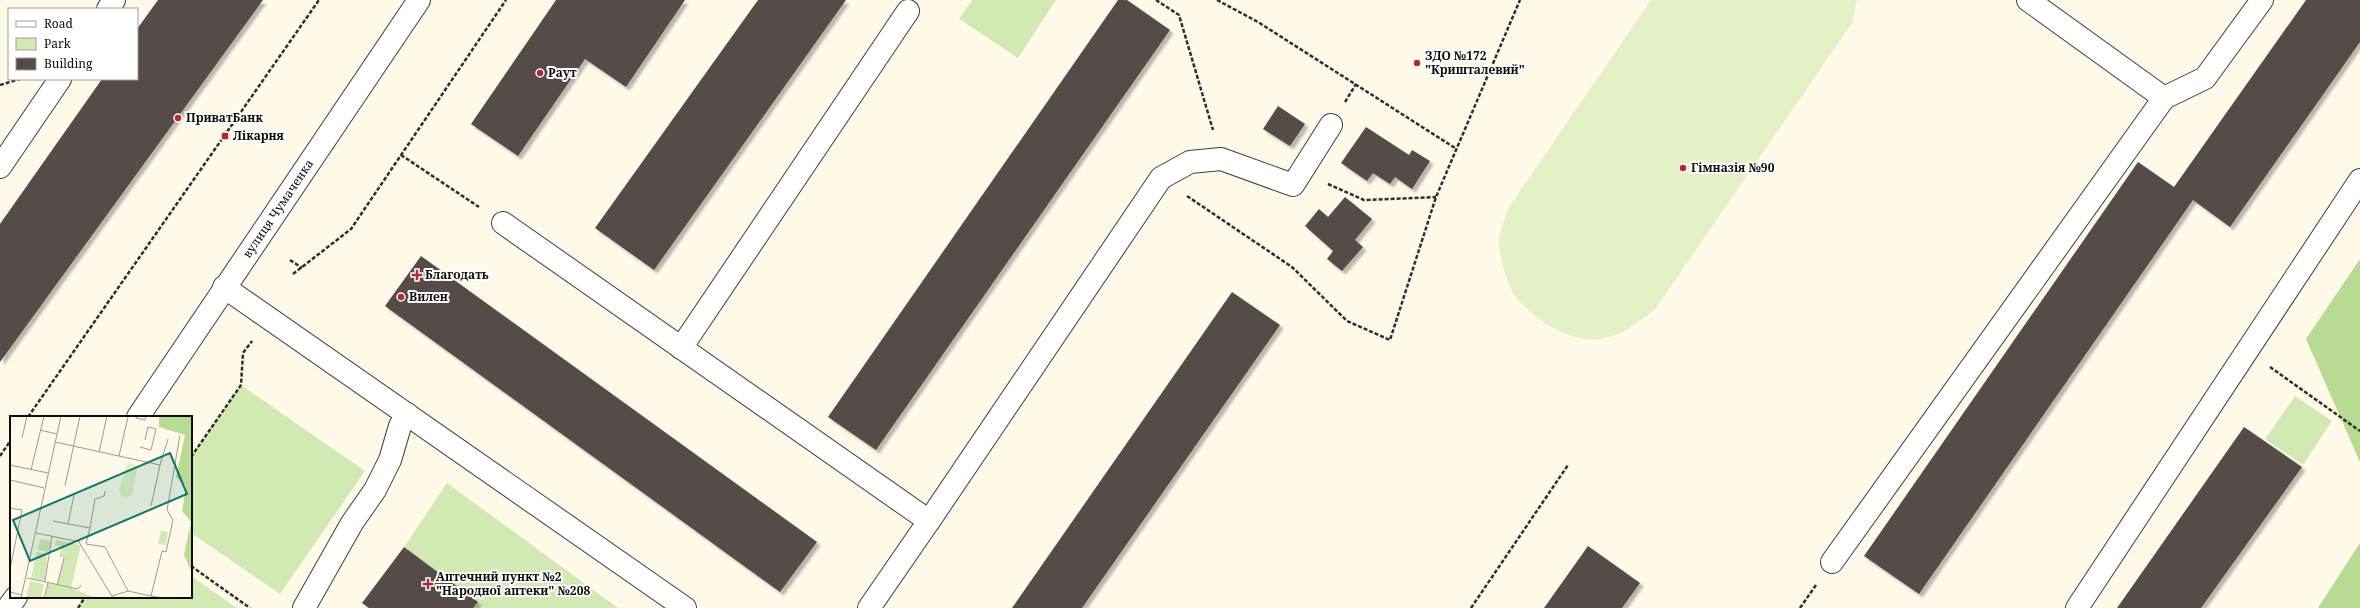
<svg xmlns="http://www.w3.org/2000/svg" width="2360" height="608" font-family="'Noto Serif',serif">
	<defs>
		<filter id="shadow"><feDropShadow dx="3.5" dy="3.5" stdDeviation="1" flood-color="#0004"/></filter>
	</defs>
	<rect width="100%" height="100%" fill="#fff9ea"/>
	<g fill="#d3e9b4">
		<polygon points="972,0 1056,0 1018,58 959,19"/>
		<polygon points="241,385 365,471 280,594 191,533 191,457"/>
		<polygon points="2295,396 2332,421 2303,465 2265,439"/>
		<polygon points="447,483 618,608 473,608 478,602 404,547"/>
		<polygon points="191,576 237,608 78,608 85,597 191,597"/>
	</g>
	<g fill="#b8da93">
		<polygon points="2360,259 2360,462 2306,339"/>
		<polygon points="2360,543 2360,608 2318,608"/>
	</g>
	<path fill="#e4f0c6" d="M1651 0H1857L1852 23 1656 308C1638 323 1625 334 1601 339 1573 344 1536 320 1518 300 1508 289 1498 254 1499 239 1500 229 1506 217 1509 207Z"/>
	<g fill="#544c48" filter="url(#shadow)">
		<polygon points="158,0 263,0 0,362 0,224 102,79 137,79 137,29"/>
		<polygon points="556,0 685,0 626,87 585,59 518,156 471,124"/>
		<polygon points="758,0 846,0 654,270 595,228"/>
		<polygon points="1118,0 1127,0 1170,30 876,450 828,417"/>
		<polygon points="2306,0 2360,0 2360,42 2230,227 2193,200 1919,594 1864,556 2138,162 2174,187"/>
		<polygon points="1278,106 1305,124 1290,146 1263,129"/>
		<polygon points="1366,127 1409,155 1412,150 1430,161 1412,189 1395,177 1390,184 1373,173 1367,181 1341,163"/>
		<polygon points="1345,197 1372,219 1355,240 1363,247 1342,271 1327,259 1333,251 1305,226 1319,209 1328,217"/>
		<polygon points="421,256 817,542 780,592 385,306"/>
		<polygon points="1232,292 1280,325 1082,608 1012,608"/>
		<polygon points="2244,427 2302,467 2201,608 2117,608"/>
		<polygon points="1588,546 1640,583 1622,608 1544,608"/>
		<polygon points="404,547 478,602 473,608 369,608 362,603"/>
	</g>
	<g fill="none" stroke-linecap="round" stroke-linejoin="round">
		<g stroke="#3f3f3f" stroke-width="24">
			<g id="minor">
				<polyline points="108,9 114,0"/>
				<polyline points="2164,98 2205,78 2262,0"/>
				<polyline points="0,167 60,79"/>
				<polyline points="503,223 929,521 1161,178 1190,162 1221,159 1293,185 1331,125"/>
				<polyline points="224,287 685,608"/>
				<polyline points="681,348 908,11"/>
				<path id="s1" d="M138 417 419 0"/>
				<polyline points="1832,562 2164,98 2028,0"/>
				<polyline points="8,608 16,597"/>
				<polyline points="304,608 352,523 375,490 390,460 400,426 407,414"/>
				<polyline points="869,608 929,521"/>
				<polyline points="2077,608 2360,180"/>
			</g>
		</g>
		<g stroke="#2e2e2e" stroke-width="2.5" stroke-dasharray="4 2" stroke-linecap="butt">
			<polyline points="1156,0 1179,15 1213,130"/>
			<polyline points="1217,0 1258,22 1455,148"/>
			<polyline points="0,85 20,79"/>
			<polyline points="1345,102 1356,84"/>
			<polyline points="401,155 479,207"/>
			<polyline points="1328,184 1364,200 1436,197"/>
			<polyline points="1187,196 1292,267 1347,321 1390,340 1436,197 1520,0"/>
			<polyline points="290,260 302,268"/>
			<polyline points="293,274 351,229 506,0"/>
			<polyline points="2270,367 2360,431"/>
			<polyline points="28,417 319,0"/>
			<polyline points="0,456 11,440"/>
			<polyline points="191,457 241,385 243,353 252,341"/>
			<polyline points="191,566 250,608"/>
			<polyline points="78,608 85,597"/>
			<polyline points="1471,608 1568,465"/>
			<polyline points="1800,608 1816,585"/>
		</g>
		<use href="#minor" stroke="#fff" stroke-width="22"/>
	</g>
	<g fill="#bc2335" stroke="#fff" stroke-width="1.5">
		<circle cx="1417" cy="63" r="4"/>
		<circle cx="540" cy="73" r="4"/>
		<circle cx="178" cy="118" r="4"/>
		<rect x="221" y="132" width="8" height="8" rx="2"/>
		<circle cx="1683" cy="168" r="4"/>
		<path d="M415 269h4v4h4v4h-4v4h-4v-4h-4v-4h4z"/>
		<circle cx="401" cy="297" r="4"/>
		<path d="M426 578h4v4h4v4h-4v4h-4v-4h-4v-4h4z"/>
	</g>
	<g text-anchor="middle" stroke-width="4" stroke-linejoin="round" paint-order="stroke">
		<g font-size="12" font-weight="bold" fill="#0c0c0c" stroke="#fff" text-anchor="start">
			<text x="1425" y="60">ЗДО №172<tspan x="1425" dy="14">"Кришталевий"</tspan></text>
			<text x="548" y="77">Раут</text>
			<text x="186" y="122">ПриватБанк</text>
			<text x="233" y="140">Лікарня</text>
			<text x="1691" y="172">Гімназія №90</text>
			<text x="425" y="279">Благодать</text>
			<text x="409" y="301">Вилен</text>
			<text x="436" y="581">Аптечний пункт №2<tspan x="436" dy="14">"Народної аптеки" №208</tspan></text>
		</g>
		<g font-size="12" fill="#0c0c0c" stroke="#fff">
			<text dy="4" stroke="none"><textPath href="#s1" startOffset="251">вулиця Чумаченка</textPath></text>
		</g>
	</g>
	<g transform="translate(10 416)">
		<rect width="182" height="182" fill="#fff9ea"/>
		<path d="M151 114 158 116 156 129 148 128ZM30 123 41 125 38 136 28 134ZM46 124 71 129 61 172 86 182H35L38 167 47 169 54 142 49 141 52 131 45 129ZM27 136 37 138 35 165 21 162ZM20 165 34 168 31 182H16Z" fill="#d3e9b4"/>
		<path d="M149 0H182V157L174 139 181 106 172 95 176 71 166 61 175 19 149 11Z" fill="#b8da93"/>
		<path d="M117 47 124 48 127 53 122 78 117 82 111 80 109 75Z" fill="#e4f0c6"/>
		<path fill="none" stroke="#9e9a91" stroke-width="1" d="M127 0 126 2 135 4 136 0M30 14 47 18M12 22 17 0M45 26 150 49 141 90M130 31 141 34 146 13 138 11 135 24M89 36 97 0M109 40 118 1M0 49 38 57M150 49 158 23M21 54 34 0M0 64 34 72M55 70 70 0M0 92 12 94 0 153M43 105 80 112 85 83 94 80 95 75M58 108 64 79M80 112 76 128 95 131 118 175M26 117 70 126M69 126 103 182M17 162 68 173 71 169M35 165 42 120M47 169 54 142M0 176 12 179M102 180 118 175 141 180M11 182 51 0M34 182 38 167M153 182 141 180 152 135 156 136 163 104 157 94 170 19"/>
		<path fill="#0f766e" fill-opacity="0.15" stroke="#0f766e" stroke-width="2" d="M160 37 177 78 20 145 3 104Z"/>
		<rect width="182" height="182" fill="none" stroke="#0c0c0c" stroke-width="2"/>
	</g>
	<rect x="8" y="8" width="130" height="72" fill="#ffffff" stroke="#9e9e9e"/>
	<rect x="16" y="21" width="20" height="6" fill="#ffffff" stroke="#9e9e9e"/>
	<text x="44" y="28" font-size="12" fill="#0c0c0c">Road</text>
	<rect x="16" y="38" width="20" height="12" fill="#d3e9b4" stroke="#9e9e9e"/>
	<text x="44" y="48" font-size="12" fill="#0c0c0c">Park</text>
	<rect x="16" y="58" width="20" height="12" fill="#544c48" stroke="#9e9e9e"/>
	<text x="44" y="68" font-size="12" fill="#0c0c0c">Building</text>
</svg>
